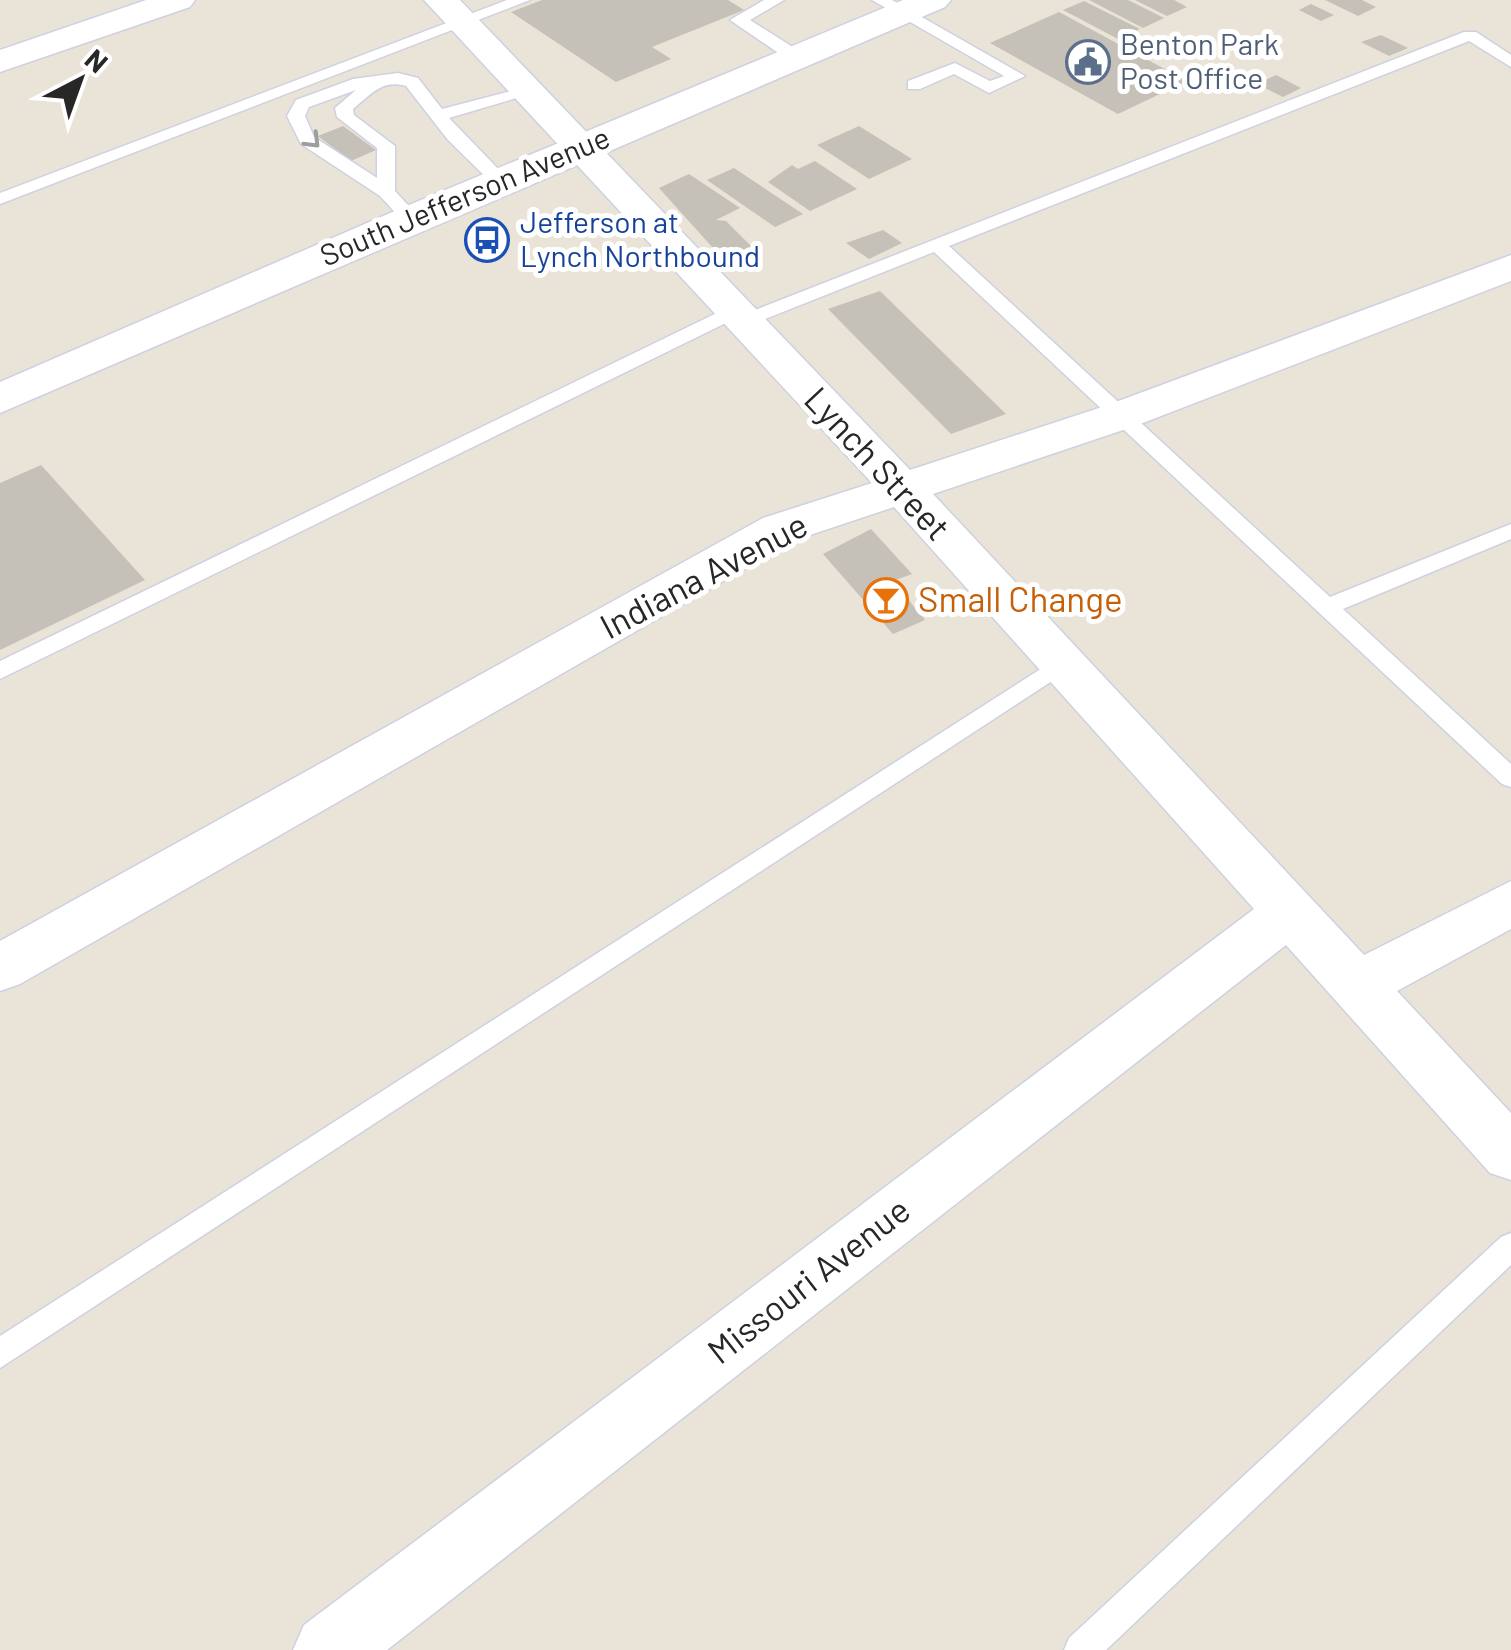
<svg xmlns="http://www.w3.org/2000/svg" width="1511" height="1650" font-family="Barlow,sans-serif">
	<rect width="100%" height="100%" fill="#eae3d8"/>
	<g fill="#c5c0b8">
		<polygon points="542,0 728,0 744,10 652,47 671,59 616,82 511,12"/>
		<polygon points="1089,0 1128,0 1164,18 1143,28"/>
		<polygon points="1135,0 1174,0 1187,7 1167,16"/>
		<polygon points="1325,0 1362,0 1376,7 1358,16"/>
		<polygon points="1084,1 1140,29 1118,39 1063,10"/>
		<polygon points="1311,4 1334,15 1321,21 1299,10"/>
		<polygon points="1059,12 1187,81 1118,114 990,43"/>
		<polygon points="1381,35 1408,48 1389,56 1361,42"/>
		<polygon points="1276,75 1301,88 1283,97 1257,84"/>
		<polygon points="343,126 376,150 351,161 318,136"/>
		<polygon points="859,126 912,159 869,179 817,145"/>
		<polygon points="815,161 857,189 810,211 768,182 792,165 798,169"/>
		<polygon points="734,168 803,214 775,227 707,180"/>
		<polygon points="689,174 740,208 716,220 726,221 753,248 722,258 659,188"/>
		<polygon points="883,230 902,243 869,259 846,243"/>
		<polygon points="880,291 1006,414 951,434 828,309"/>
		<polygon points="41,465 145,580 0,650 0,483"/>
		<polygon points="871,529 912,574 893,581 925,620 893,634 823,554"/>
	</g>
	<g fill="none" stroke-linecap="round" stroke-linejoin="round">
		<g stroke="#ced1e0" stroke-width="3">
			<g id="lane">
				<polygon points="507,0 530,0 0,204 0,193"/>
				<polygon points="764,0 784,0 750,20 802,53 802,61 790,61 730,20"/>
				<polygon points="872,0 892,0 1025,76 989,93 954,74 920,89 908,89 908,81 955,63 990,81 1004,76"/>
				<polygon points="1464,32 1476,32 1511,55 1511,67 1469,41 949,246 1330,597 1511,524 1511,539 1343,609 1511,764 1511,787 1502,784 934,252 750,325 736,325 734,319 0,679 0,661 727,308 741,308 742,315"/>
				<path d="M398 73 418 78 442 109 530 86V94L449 118 506 177V185H494L448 140 406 86C381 79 371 95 353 109L354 115 395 146V191L417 215V223H405L380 196 301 144 287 116 296 100 353 79ZM356 90 335 108 337 117 377 148V178L314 137 305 116 309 107Z"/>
				<polygon points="1061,656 1069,658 1073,664 1069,670 0,1368 0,1336"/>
				<polygon points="1511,1233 1511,1265 1106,1650 1064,1650 1069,1638 1501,1237"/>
			</g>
		</g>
		<g stroke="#ced1e0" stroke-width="3">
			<g id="street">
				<polygon points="146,0 195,0 190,7 0,72 0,50"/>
				<polygon points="424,0 460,0 910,470 1105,406 1511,255 1511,281 1135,426 933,494 1364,955 1511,881 1511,929 1397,991 1511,1113 1511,1180 1490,1173 1286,945 387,1650 293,1650 304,1625 1254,909 894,507 795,540 20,984 0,991 0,941 763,518 872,483"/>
			</g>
		</g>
		<g stroke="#ced1e0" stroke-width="3">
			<polygon id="secondary" points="903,0 951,0 945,7 0,413 0,382 397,210"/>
		</g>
		<use href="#lane" fill="#fff" fill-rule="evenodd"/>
		<use href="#street" fill="#fff" fill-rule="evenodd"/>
		<use href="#secondary" fill="#fff" fill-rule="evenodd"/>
	</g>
	<defs><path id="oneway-chevron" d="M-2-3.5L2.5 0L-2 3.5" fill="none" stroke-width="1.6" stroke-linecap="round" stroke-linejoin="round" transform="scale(2.5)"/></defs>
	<use stroke="#9e9e9e" href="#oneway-chevron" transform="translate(313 141) rotate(45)"/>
	<defs>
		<g id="civic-ring" transform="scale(2.25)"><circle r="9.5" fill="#fff" stroke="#5c6f8a" stroke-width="1.5"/><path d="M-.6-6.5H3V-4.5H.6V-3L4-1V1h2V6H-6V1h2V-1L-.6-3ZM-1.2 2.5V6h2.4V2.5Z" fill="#5c6f8a"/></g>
		<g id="bus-ring" transform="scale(2.25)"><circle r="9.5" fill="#fff" stroke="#1a4fb4" stroke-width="1.5"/><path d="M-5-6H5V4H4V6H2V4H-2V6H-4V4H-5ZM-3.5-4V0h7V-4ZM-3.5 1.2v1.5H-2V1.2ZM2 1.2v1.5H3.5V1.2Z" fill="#1a4fb4"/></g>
		<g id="bar-ring" transform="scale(2.25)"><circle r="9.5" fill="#fff" stroke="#e8710a" stroke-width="1.5"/><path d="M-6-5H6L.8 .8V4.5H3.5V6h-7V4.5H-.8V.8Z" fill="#e8710a"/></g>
	</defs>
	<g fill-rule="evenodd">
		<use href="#civic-ring" x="1088" y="62"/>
		<use href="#bus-ring" x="487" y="240"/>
		<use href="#bar-ring" x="886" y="600"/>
	</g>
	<g text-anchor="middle" stroke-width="10" stroke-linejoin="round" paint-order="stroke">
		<g font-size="30" fill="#4e5e75" stroke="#fff" text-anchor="start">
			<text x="1120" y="55">Benton Park<tspan x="1120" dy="34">Post Office</tspan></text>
		</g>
		<g font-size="30" fill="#272727" stroke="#fff">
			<text transform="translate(465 197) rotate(-23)" y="10">South Jefferson Avenue</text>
		</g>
		<g font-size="30" fill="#164399" stroke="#fff" text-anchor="start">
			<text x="520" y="233">Jefferson at<tspan x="520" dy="34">Lynch Northbound</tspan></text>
		</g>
		<g font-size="35" fill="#272727" stroke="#fff">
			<text transform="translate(877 464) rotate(47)" y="12">Lynch Street</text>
			<text transform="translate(704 576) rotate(-28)" y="12">Indiana Avenue</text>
			<text transform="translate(809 1281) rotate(-38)" y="12">Missouri Avenue</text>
		</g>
		<g font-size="35" fill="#c56008" stroke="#fff" text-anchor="start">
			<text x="918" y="612">Small Change</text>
		</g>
	</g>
	<g transform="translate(80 80) rotate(41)" stroke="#ffffff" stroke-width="8" paint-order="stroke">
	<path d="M0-8L18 38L0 25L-18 38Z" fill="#272727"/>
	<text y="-15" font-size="28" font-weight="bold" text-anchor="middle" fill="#272727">N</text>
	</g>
</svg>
